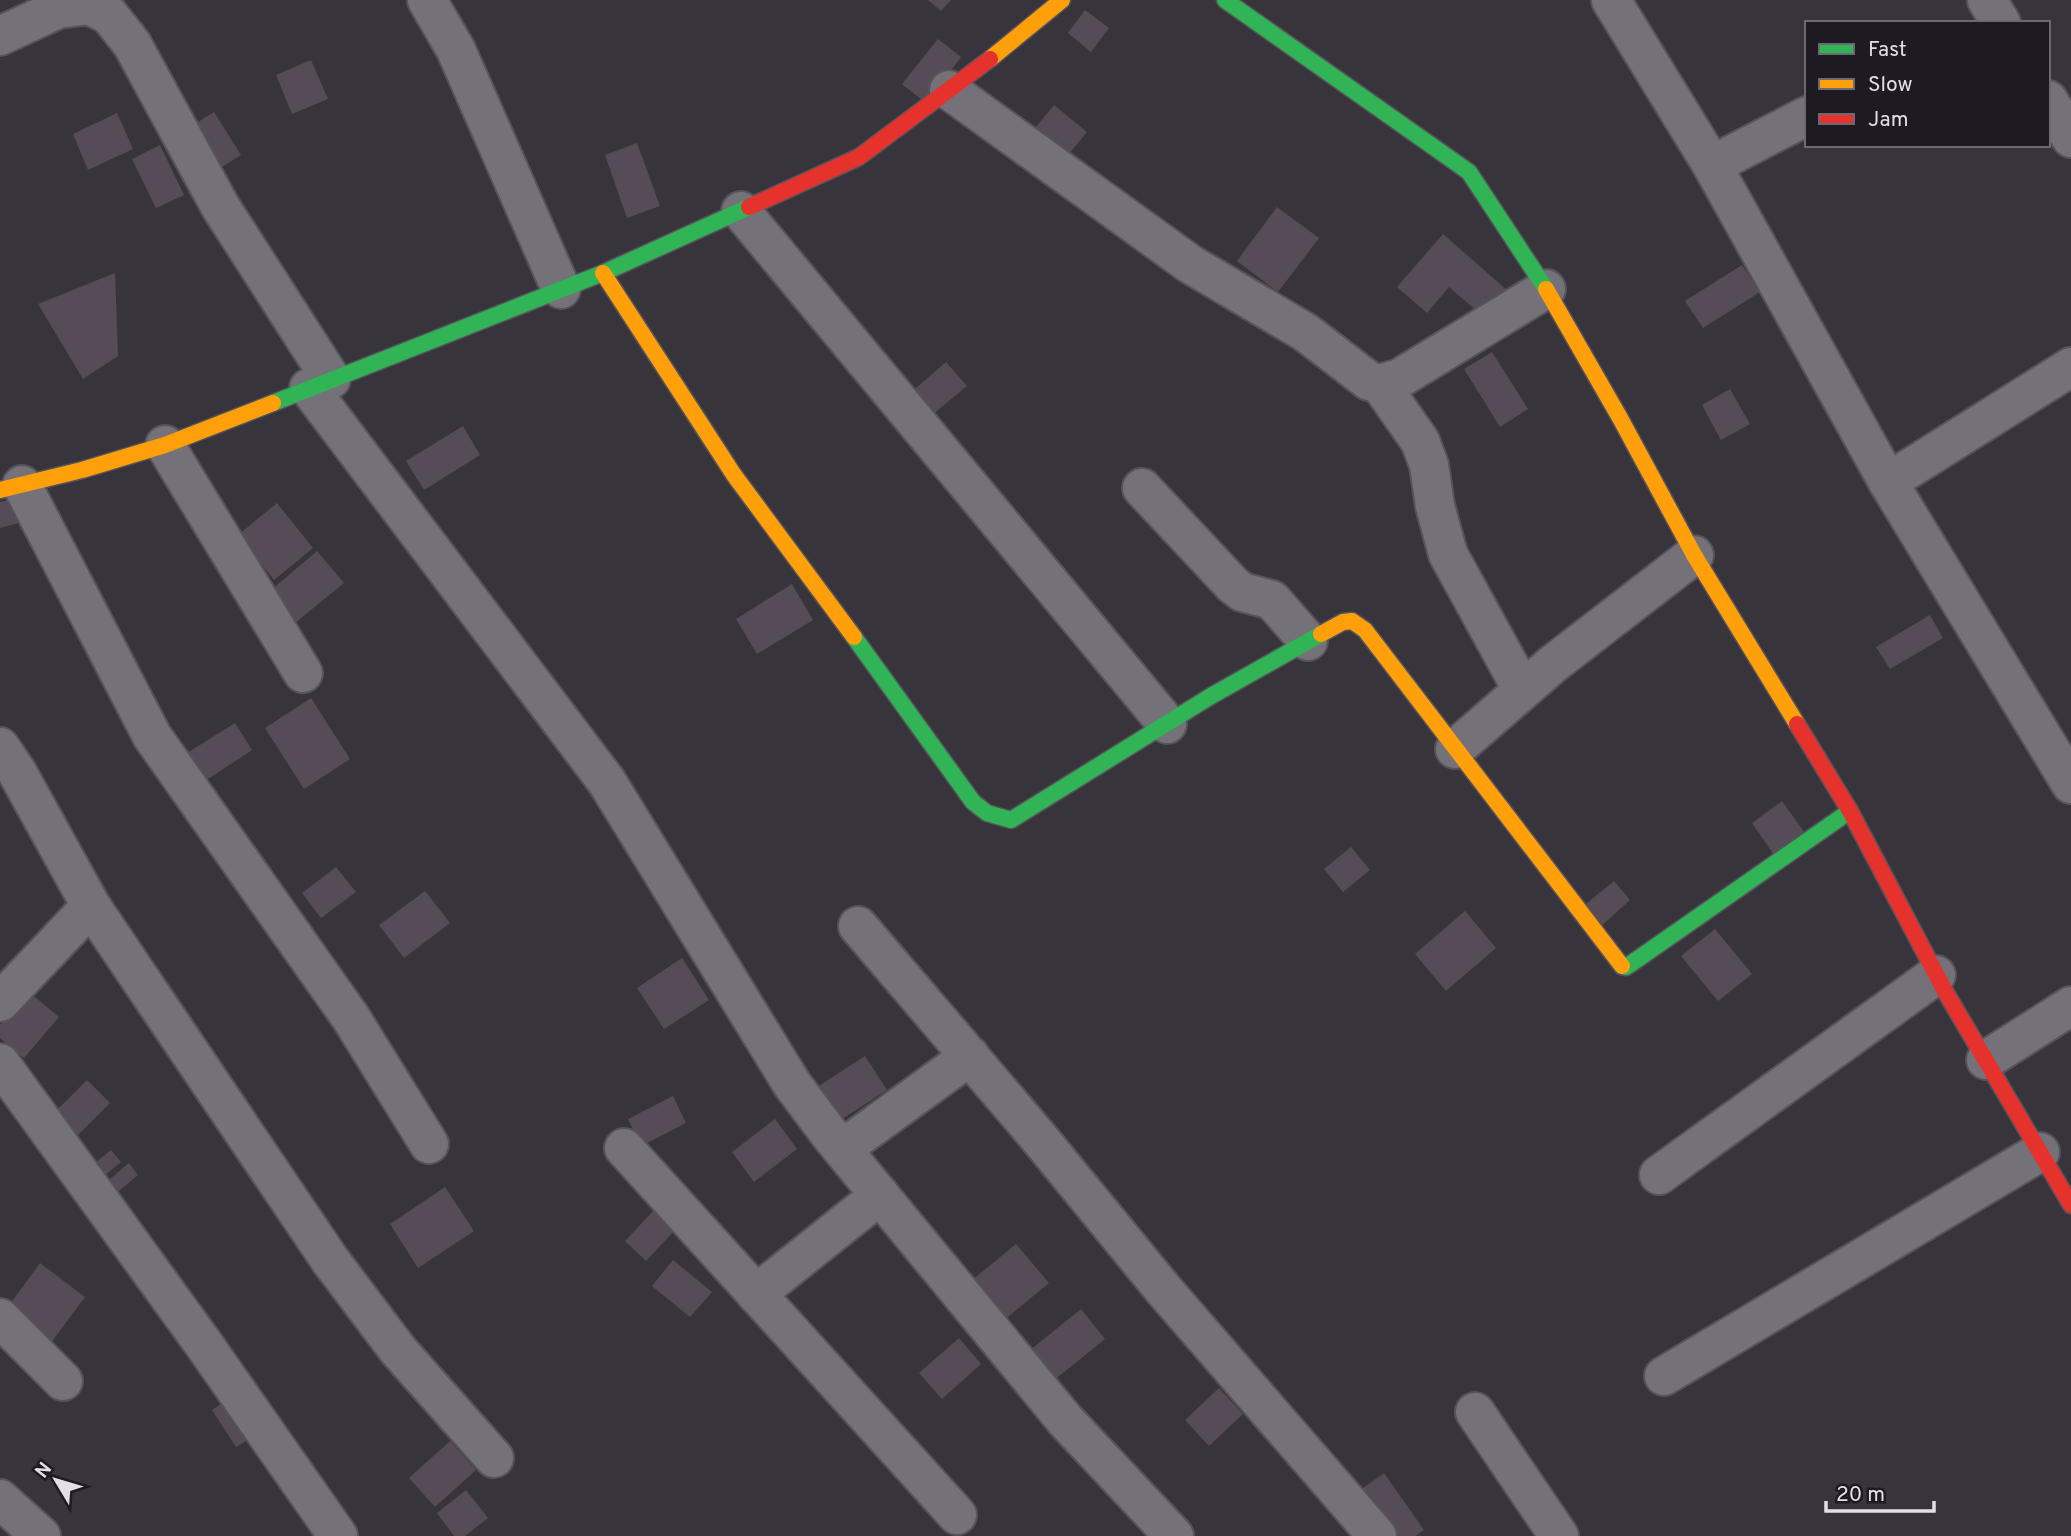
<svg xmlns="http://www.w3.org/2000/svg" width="2071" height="1536" font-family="Overpass,sans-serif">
	<rect width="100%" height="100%" fill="#38343c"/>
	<g fill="#554c58">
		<polygon points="928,0 951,0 941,11"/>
		<polygon points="1085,10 1109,28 1091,52 1068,33"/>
		<polygon points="938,39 961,57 926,103 902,84"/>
		<polygon points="311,60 328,99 292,114 276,75"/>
		<polygon points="1054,105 1087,132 1059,166 1026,139"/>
		<polygon points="214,112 241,155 212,173 185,130"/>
		<polygon points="117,113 133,149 88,170 73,134"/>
		<polygon points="637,143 660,206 627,218 605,155"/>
		<polygon points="160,145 184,195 156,208 132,159"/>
		<polygon points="1277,207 1319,238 1278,292 1237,261"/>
		<polygon points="1443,234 1509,292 1486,319 1449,287 1427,313 1397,287"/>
		<polygon points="1742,265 1760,292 1703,328 1685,301"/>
		<polygon points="115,273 118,356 83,379 38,304"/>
		<polygon points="1492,352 1528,409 1500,427 1464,369"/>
		<polygon points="946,362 967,386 927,419 908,395"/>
		<polygon points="1730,389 1750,424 1721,440 1702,405"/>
		<polygon points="463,426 480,455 424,490 406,461"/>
		<polygon points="15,498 22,522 0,528 0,502"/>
		<polygon points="277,503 313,548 274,580 238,535"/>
		<polygon points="317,551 344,583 295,623 270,591"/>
		<polygon points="792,584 813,620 757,654 736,619"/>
		<polygon points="1930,615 1943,638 1890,669 1876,647"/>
		<polygon points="311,698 350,759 304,789 265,728"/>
		<polygon points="235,723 252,750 205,781 187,753"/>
		<polygon points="1782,801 1805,833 1774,855 1752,823"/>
		<polygon points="1351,847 1370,870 1343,892 1324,869"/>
		<polygon points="336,867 356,892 321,918 302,893"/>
		<polygon points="1614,881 1630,900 1599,928 1581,908"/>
		<polygon points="425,891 450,923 404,958 379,925"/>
		<polygon points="1465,911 1496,948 1446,991 1415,954"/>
		<polygon points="1715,929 1752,974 1718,1001 1681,956"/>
		<polygon points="682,958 709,1000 664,1029 637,988"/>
		<polygon points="29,992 59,1017 24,1058 0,1038 0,1025"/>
		<polygon points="865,1056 887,1090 836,1123 814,1089"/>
		<polygon points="87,1080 110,1103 76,1137 53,1114"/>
		<polygon points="673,1096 686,1123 641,1146 628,1119"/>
		<polygon points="775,1119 797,1149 754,1182 732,1152"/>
		<polygon points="111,1150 121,1162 94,1184 84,1172"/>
		<polygon points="129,1163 138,1175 107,1201 98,1189"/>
		<polygon points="445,1187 474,1231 418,1268 390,1224"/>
		<polygon points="655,1209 676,1229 646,1261 625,1241"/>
		<polygon points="1016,1244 1049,1283 1004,1320 971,1281"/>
		<polygon points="673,1260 712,1292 690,1317 652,1286"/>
		<polygon points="40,1263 85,1297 50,1344 5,1311"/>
		<polygon points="1081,1309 1105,1339 1053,1381 1029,1351"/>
		<polygon points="959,1338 981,1364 942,1399 919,1373"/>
		<polygon points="1219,1388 1243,1414 1209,1446 1185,1420"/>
		<polygon points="235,1394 260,1432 236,1447 212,1410"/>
		<polygon points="450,1441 476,1470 435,1507 409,1478"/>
		<polygon points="1384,1473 1424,1530 1415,1536 1391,1536 1359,1491"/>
		<polygon points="466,1490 488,1518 465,1536 454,1536 437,1513"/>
	</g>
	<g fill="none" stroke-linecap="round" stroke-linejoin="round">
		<g stroke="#56535b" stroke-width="42">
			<g id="street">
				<polyline points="427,0 456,50 561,289"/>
				<polyline points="1611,0 1712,165 1888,482 2071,784"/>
				<polyline points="1987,0 2001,23"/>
				<polyline points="0,36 58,9 89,5 109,15 132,44 220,206 331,379"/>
				<polyline points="949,90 1190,264 1305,332 1369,381 1380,384 1400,378 1546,289"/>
				<polyline points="2048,100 2071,138"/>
				<polyline points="1712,165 1807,116"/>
				<polyline points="741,211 1167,724"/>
				<polyline points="1380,384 1420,441 1429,465 1435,506 1448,554 1522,689"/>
				<polyline points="309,388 607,782 792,1084 831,1136 1065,1420 1174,1536"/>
				<polyline points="165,445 303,673"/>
				<polyline points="1888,482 2071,367"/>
				<polyline points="22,485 152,736 351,1018 429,1144"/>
				<polyline points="1142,488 1233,585 1242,592 1272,600 1308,641"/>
				<polyline points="0,747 17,772 91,906 330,1260 398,1350 494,1458"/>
				<polyline points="1455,749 1553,664 1694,555"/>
				<polyline points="858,926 1040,1139 1163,1289 1377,1536"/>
				<polyline points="0,1002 91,906"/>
				<polyline points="1986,1060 2071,1006"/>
				<polyline points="0,1063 205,1346 338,1536"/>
				<polyline points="624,1148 957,1515"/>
				<polyline points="842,1149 970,1056"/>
				<polyline points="1659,1175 1936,975"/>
				<polyline points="756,1294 880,1195"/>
				<polyline points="0,1318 63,1381"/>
				<polyline points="1664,1376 2040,1152"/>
				<polyline points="1475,1412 1559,1536"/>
				<polyline points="0,1499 41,1536"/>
			</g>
		</g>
		<g stroke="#56535b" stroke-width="19">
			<g id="fast">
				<polyline points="1225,0 1469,172 1546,289"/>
				<polyline points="273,403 603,273 749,207"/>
				<polyline points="854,637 973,802 987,813 1011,820 1211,696 1321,634"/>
				<polyline points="1622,966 1626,967 1632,963 1850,811"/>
			</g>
		</g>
		<g stroke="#56535b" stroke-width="19">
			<g id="slow">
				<polyline points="990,59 1062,0"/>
				<polyline points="603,273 734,475 854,637"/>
				<polyline points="1546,289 1620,418 1694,555 1797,724"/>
				<polyline points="0,490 82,470 165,445 273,403"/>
				<polyline points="1321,634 1343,622 1352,621 1365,630 1622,966"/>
			</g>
		</g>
		<g stroke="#56535b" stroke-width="19">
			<g id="jam">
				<polyline points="749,207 859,157 990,59"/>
				<polyline points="1797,724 1850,811 1946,993 2071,1205"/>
			</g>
		</g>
		<use href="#street" stroke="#747178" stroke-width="38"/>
		<use href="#fast" stroke="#30b455" stroke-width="16"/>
		<use href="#slow" stroke="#ff9f0a" stroke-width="16"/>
		<use href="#jam" stroke="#e5322d" stroke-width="16"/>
	</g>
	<rect x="1805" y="21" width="245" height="126" fill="#1d1b21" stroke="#6c6971" stroke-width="2"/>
	<rect x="1819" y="44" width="35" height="10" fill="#30b455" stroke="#6c6971" stroke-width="2"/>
	<text x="1868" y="56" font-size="21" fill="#e3dfe8">Fast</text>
	<rect x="1819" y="79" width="35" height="10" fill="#ff9f0a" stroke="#6c6971" stroke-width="2"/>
	<text x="1868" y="91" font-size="21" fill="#e3dfe8">Slow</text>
	<rect x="1819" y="114" width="35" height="10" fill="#e5322d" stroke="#6c6971" stroke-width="2"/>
	<text x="1868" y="126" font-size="21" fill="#e3dfe8">Jam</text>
	<g transform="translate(56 1480) rotate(308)" stroke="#1d1b21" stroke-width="5" paint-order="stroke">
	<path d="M0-5L12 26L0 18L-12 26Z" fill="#e3dfe8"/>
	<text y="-10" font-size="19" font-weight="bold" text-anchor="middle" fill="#e3dfe8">N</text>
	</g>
	<path d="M1826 1501v10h108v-10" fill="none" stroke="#e3dfe8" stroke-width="3.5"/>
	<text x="1836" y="1501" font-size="21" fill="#e3dfe8" stroke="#1d1b21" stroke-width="5" paint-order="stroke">20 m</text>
</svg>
